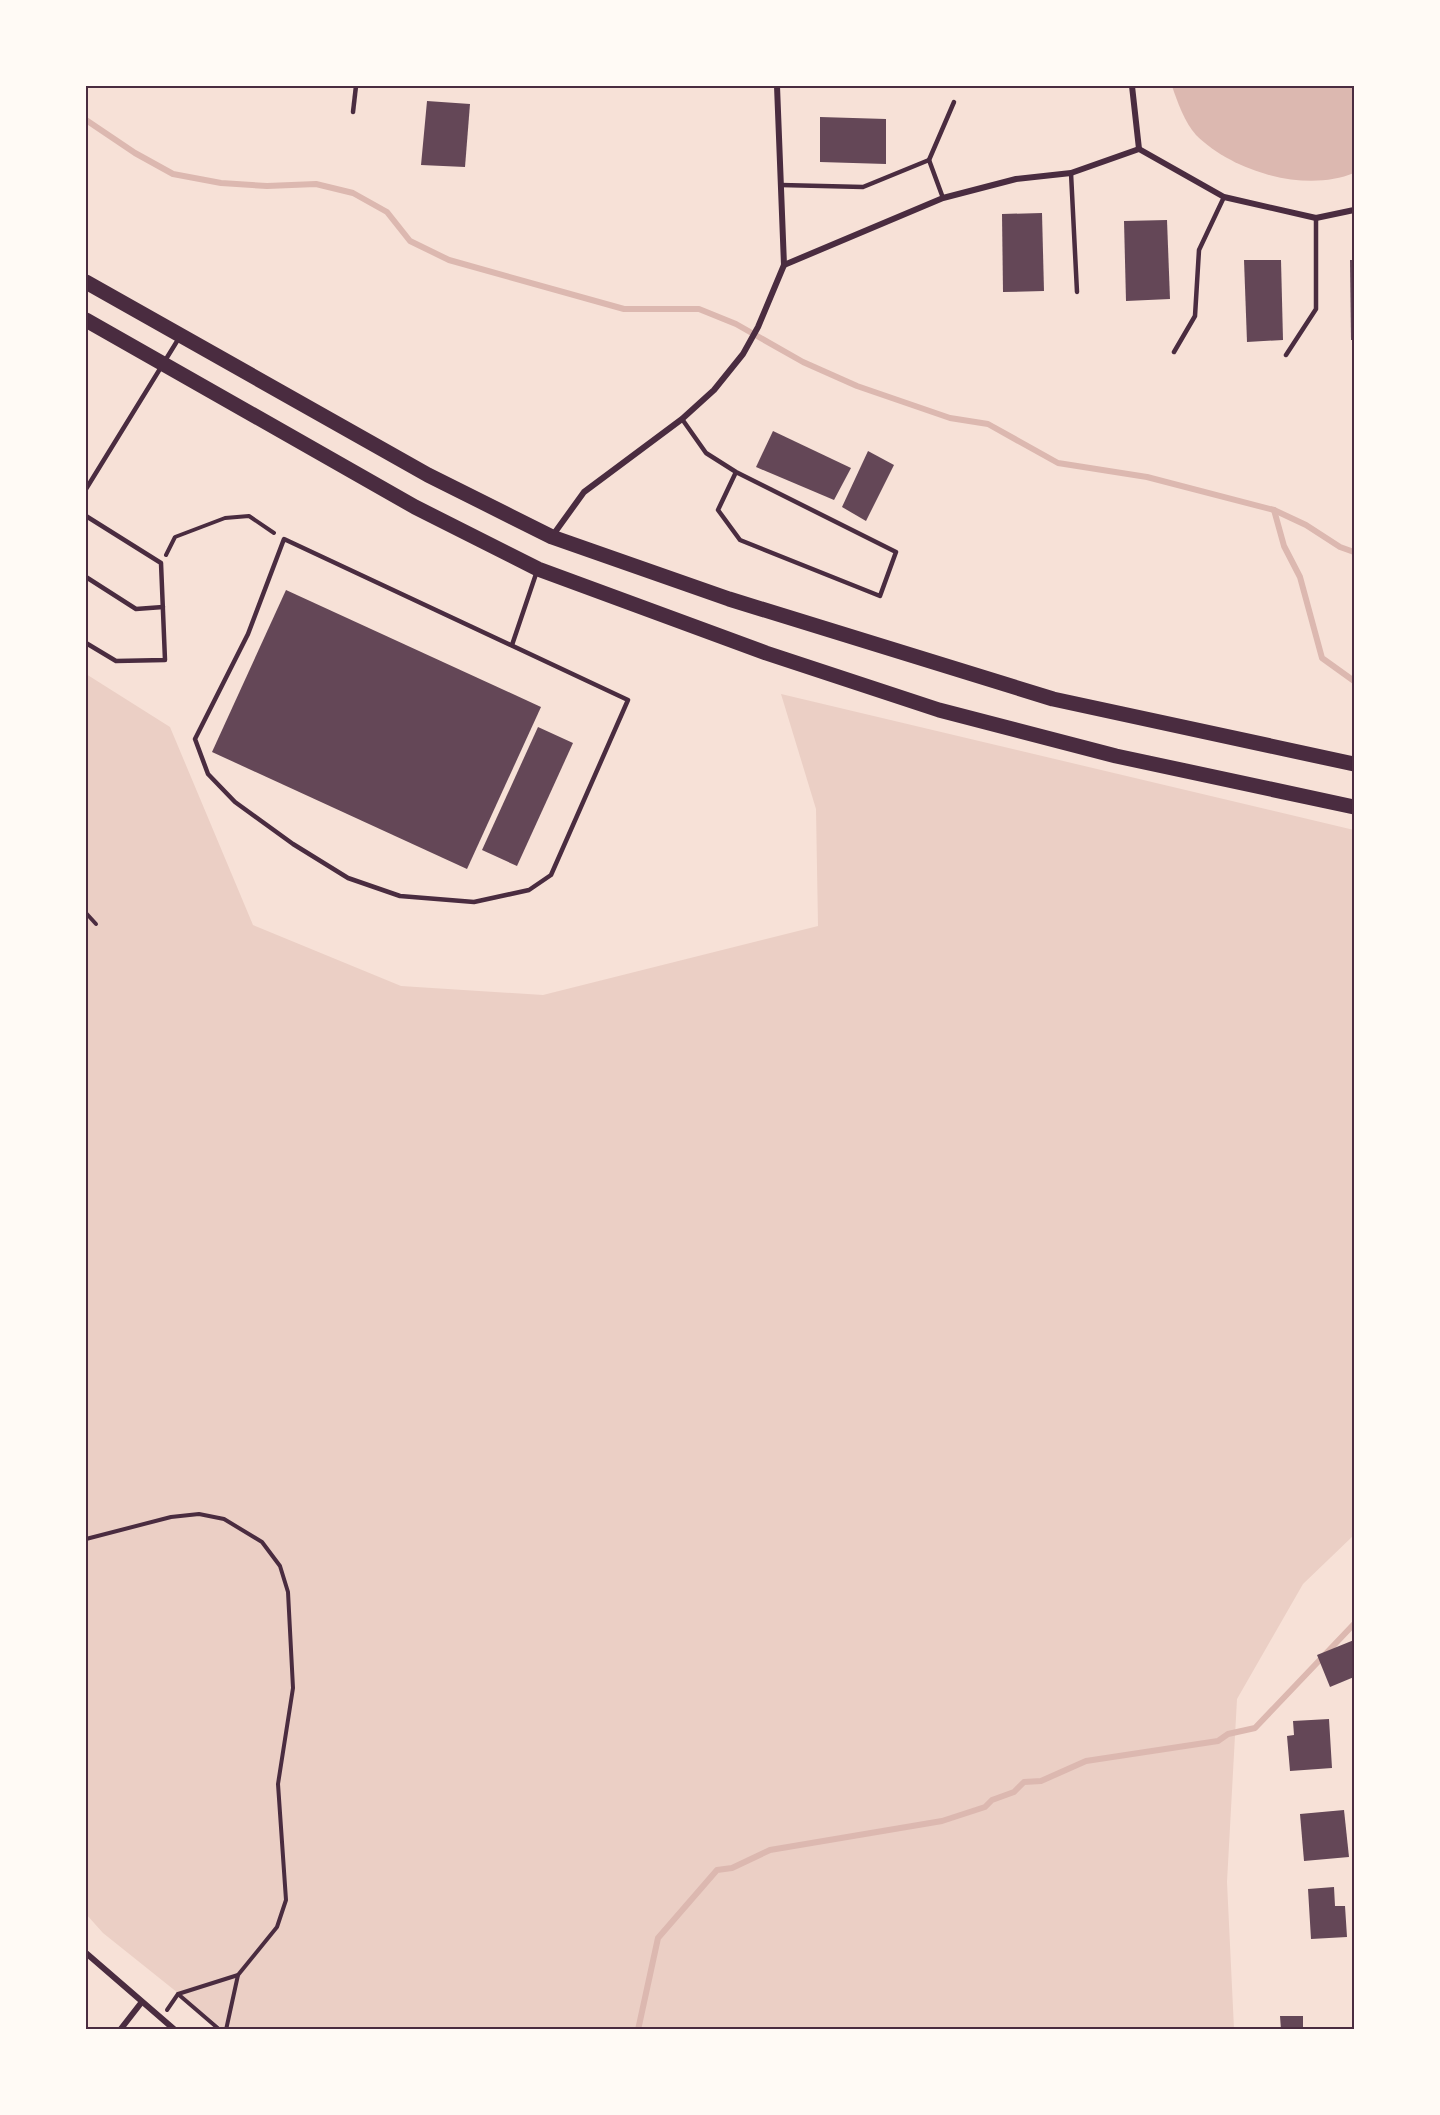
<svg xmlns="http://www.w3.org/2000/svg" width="1440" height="2115" font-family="Commissioner,sans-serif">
	<rect width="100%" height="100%" fill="#f7e1d7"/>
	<polygon fill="#ebcfc5" points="86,674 170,727 253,925 401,986 543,995 818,926 816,809 781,694 1354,830 1354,1535 1303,1584 1237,1699 1227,1882 1234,2029 223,2029 103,1933 86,1914"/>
	<path fill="#dcb8b0" d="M1172 86H1354V173C1306 193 1233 172 1196 135 1185 123 1177 101 1172 86Z"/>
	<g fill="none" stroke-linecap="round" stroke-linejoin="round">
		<g stroke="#dcb8b0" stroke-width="6">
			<polyline points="86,120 135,153 173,174 221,183 267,186 316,184 353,193 387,212 410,241 449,260 624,309 699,309 736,324 803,362 857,386 950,418 988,424 1058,463 1147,477 1274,510 1306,525 1340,547 1354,552"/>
			<polyline points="1274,510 1284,546 1300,577 1322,658 1354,681"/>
			<polyline points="638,2030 658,1938 717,1870 732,1868 770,1850 942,1821 985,1807 992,1800 1014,1792 1024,1782 1041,1781 1086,1761 1218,1741 1228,1734 1255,1728 1354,1624"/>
		</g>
	</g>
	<g fill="#644757">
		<polygon points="427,101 470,104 465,167 421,165"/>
		<polygon points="820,117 886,119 886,164 820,162"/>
		<polygon points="1042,213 1044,291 1003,292 1002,214"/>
		<polygon points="1167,220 1170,299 1126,301 1124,221"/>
		<polygon points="1244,260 1281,260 1283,340 1247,342"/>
		<polygon points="1350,260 1354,260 1354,340 1351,340"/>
		<polygon points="773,431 851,468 834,500 756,467"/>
		<polygon points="868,451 894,465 866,521 842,507"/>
		<polygon points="286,590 541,707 467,869 212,752"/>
		<polygon points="538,727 573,743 517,866 482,850"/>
		<polygon points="1354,1640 1354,1677 1330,1687 1317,1655"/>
		<polygon points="1329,1719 1332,1768 1290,1771 1287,1736 1294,1735 1293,1721"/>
		<polygon points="1344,1810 1349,1857 1304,1861 1300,1814"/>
		<polygon points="1334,1887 1335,1906 1345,1906 1347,1937 1311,1939 1308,1889"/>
		<polygon points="1280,2016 1303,2016 1303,2027 1310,2027 1310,2030 1281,2030"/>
	</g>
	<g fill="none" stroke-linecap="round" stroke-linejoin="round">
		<g stroke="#4a2c40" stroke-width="4">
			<polyline points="166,555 175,537 225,518 249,516 274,533"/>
			<polyline points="86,913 96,924"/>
			<polyline points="86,1539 171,1517 199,1514 224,1519 262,1542 280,1566 288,1592 293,1688 278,1784 286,1900 277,1927 238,1975 178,1994"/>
			<polyline points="167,2010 178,1994 220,2030"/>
			<polyline points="226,2030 238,1975"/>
		</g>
		<g stroke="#4a2c40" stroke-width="4.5">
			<polyline points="353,112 356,86"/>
			<polyline points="929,160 954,102"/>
			<polyline points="1071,173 1077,292"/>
			<polyline points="781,185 863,187 929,160 943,198"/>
			<polyline points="1174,352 1195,316 1199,250 1224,197"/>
			<polyline points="1286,355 1316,309 1316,218"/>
			<polyline points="682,419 706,453 736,472 896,552 880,596 740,540 718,510 736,472"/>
			<polyline points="86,489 179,338"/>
			<polyline points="86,516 161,563 165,660 116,661 86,643"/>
			<polygon points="284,539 628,700 551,875 529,890 474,902 400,896 348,878 293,844 235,802 208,774 195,739 248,634"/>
			<polyline points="86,577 136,609 163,607"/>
			<polyline points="512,645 537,571"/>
		</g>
		<g stroke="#4a2c40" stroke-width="6">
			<polyline points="1132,86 1139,149"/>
			<polyline points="784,265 943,198 1016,179 1071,173 1139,149 1224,197 1316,218 1354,210"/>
			<polyline points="553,535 584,492 682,419 714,390 743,354 758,327 784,265 777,86"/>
			<polyline points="86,1953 175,2030"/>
			<polyline points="120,2030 141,2003"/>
		</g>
		<g stroke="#4a2c40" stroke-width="15">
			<polyline points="86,282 428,475 552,537 729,599 1053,699 1354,764"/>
			<polyline points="86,320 415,507 538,569 766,653 939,710 1116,756 1354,807"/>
		</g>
	</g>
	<rect width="1440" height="2115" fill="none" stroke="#fffaf5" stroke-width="174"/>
	<rect x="87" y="87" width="1266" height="1941" fill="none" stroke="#4a2c40" stroke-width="2"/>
</svg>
